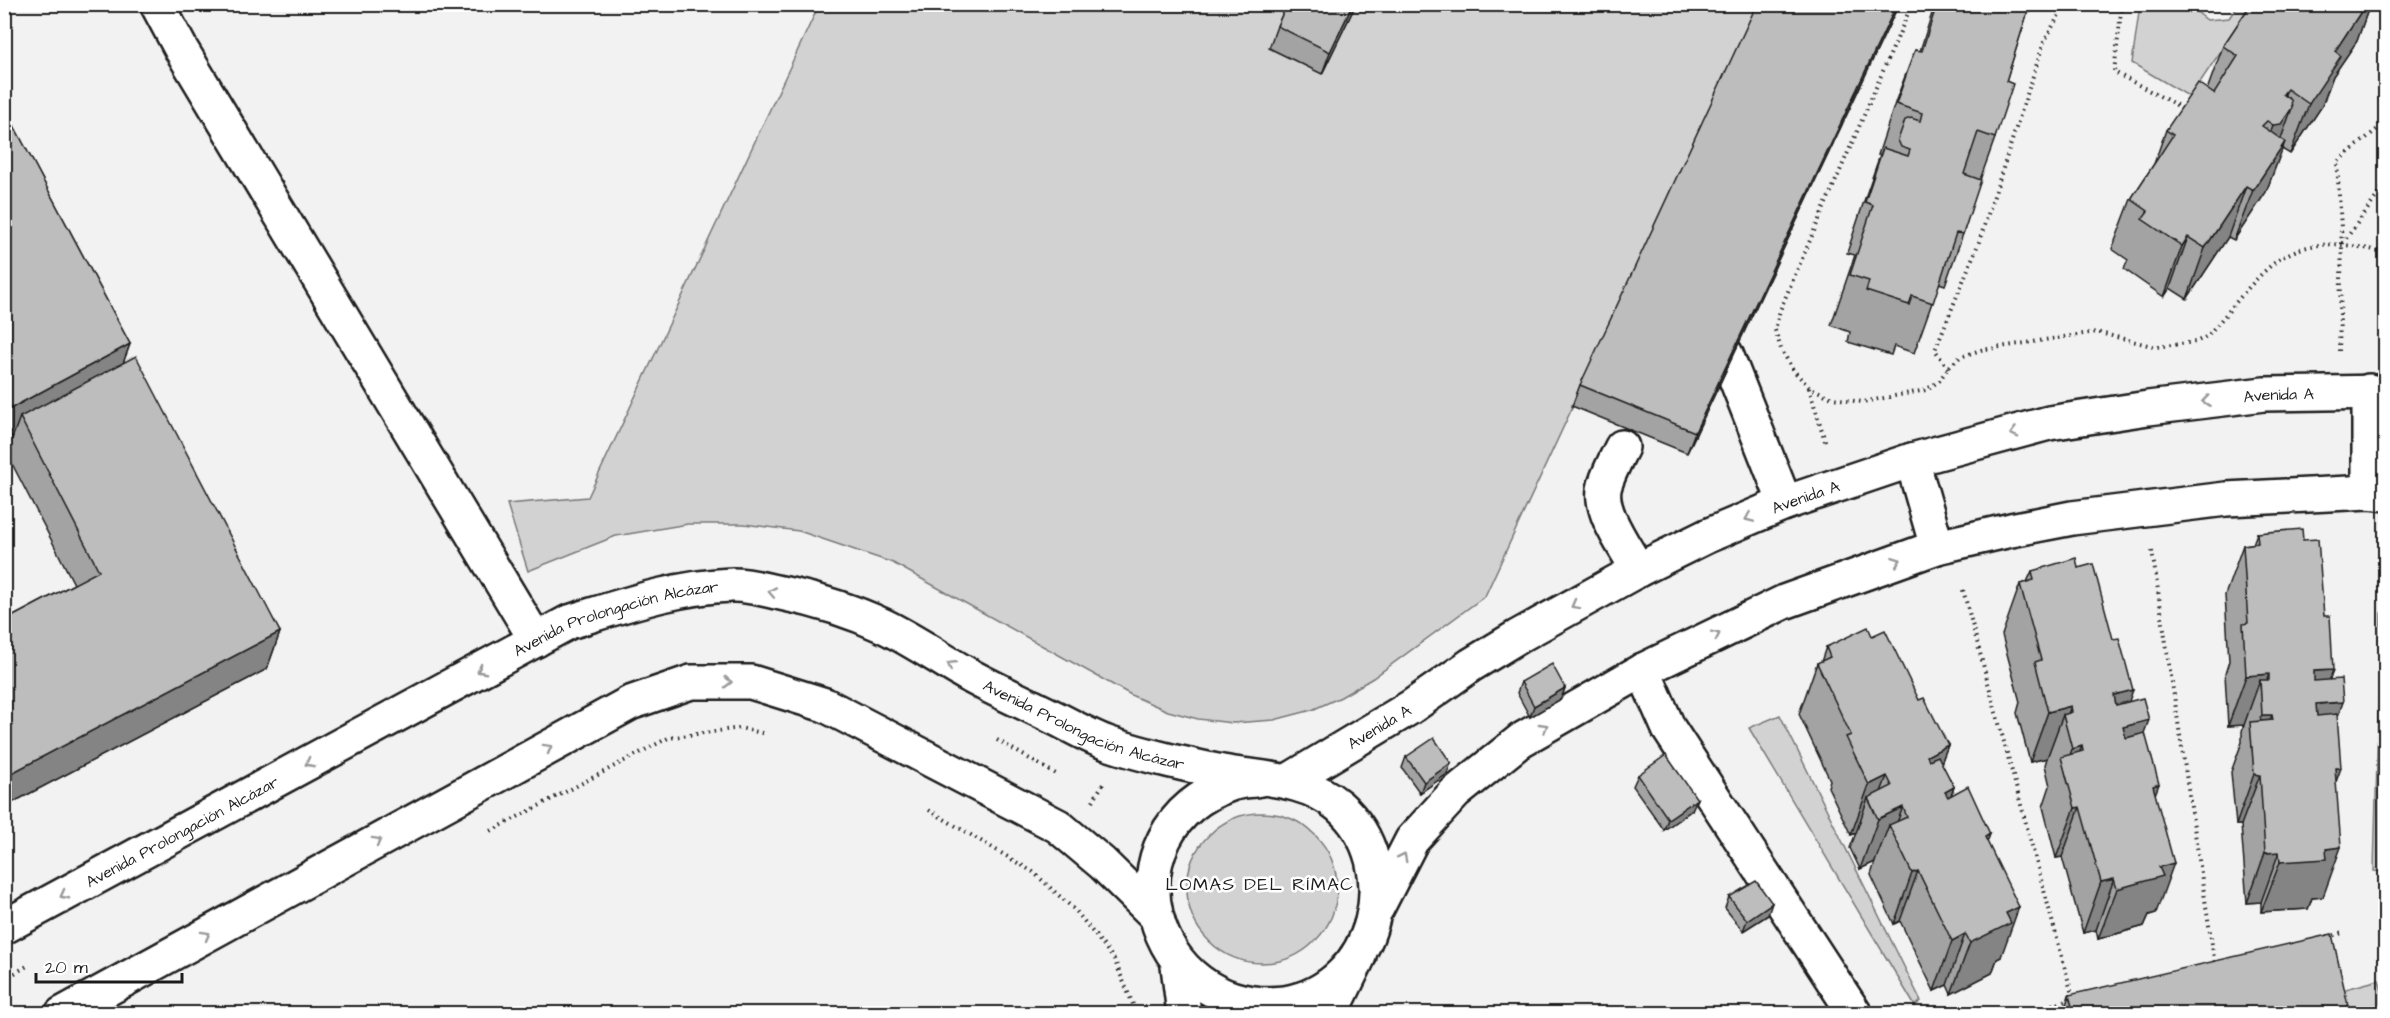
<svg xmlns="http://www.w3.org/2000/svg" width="2390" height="1018" font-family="'Architects Daughter',sans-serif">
	<rect width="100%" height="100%" fill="#f2f2f2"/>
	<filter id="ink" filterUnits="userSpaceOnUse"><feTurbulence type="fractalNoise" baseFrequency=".0167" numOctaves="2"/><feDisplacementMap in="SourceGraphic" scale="12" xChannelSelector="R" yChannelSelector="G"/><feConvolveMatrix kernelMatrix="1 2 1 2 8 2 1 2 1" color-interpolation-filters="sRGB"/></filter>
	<g filter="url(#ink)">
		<g fill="#d2d2d2" stroke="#777" stroke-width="1.5">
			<polygon points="819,5 1759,5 1485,596 1373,678 1341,697 1312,710 1274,720 1233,723 1198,719 1168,711 1133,696 893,563 799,531 744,524 688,524 616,536 528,571 507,504 588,497"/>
			<polygon points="2140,5 2188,5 2207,20 2229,18 2238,5 2252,5 2190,97 2132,63"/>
			<polygon points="2381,613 2386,613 2385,872 2374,871"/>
			<polygon points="1780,715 1921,1001 1915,1006 1749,728"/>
			<circle cx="1262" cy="888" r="75"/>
			<polygon points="2379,980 2385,1000 2385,1013 2347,1013 2342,990"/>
		</g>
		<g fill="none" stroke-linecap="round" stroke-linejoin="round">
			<g stroke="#1c1c1c" stroke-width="38">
				<g id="minor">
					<polyline points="157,4 181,49 536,640"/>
					<polyline points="1700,333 1711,338 1726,354 1785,503"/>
					<path d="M1622 447C1616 459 1609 472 1605 485 1597 510 1626 548 1638 570"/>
					<polyline points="1643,670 1669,729 1855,1014"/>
					<polyline points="1178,966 1184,1014"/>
					<polyline points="1331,1014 1359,956"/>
				</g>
			</g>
			<g stroke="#1c1c1c" stroke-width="38">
				<g id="major">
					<polyline points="1912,460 1937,547"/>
					<polyline points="2369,492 2369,391"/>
					<path id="s1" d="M1288 781 1411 707 1471 665 1517 637 1638 570 1707 536 1785 503 1912 460 2049 423 2148 408 2264 394 2386 392"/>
					<polyline points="1377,908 1412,840 1455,793 1521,740 1643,670 1784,602 1937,547 2011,530 2072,518 2226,499 2369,492 2386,494"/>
					<path id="s2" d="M4 927 569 622C622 606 675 587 731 585 747 584 765 590 781 593 816 600 852 611 884 626 915 641 943 661 972 677 998 691 1025 703 1051 716 1070 725 1089 737 1110 744 1146 756 1184 764 1222 772 1262 779 1306 778 1339 806 1407 866 1377 988 1285 1003 1146 1018 1099 829 1231 784 1240 781 1250 781 1260 779"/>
					<polyline points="62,1014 630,703 691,682 751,682 825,705 1058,826 1102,863 1154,914"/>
				</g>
			</g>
			<g stroke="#1c1c1c" stroke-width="4" stroke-dasharray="1.5 4.5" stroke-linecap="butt">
				<path d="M1912 4 1780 310 1775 330 1781 349 1793 370 1809 387 1832 398 1863 402 1926 390 1939 381 1948 368 1960 357 1981 350 2096 332 2156 347 2196 342 2206 337C2268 269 2281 225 2386 253"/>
				<polyline points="2122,4 2114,72 2186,110"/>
				<polyline points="2342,244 2337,162 2386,122"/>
				<polyline points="2339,351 2342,244 2386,184"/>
				<polyline points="1948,368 1935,350 1979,242 2044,42 2065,4"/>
				<polyline points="1809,388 1826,444"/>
				<polyline points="2152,551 2215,965"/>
				<polyline points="1963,590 2073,998"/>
				<polyline points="997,740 1056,774"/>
				<polyline points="1093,801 1103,784"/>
				<polyline points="929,810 1033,872 1076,911 1114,959 1137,1014"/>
				<polyline points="491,831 668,738 740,728 766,734"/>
				<polyline points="2328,937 2342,933"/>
				<polyline points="4,979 29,965"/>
				<polyline points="2017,1014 2070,1000"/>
			</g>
			<use href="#minor" stroke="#fff" stroke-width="33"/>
			<use href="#major" stroke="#fff" stroke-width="33"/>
		</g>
		<g fill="#a3a3a3" stroke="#1c1c1c" stroke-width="1.5">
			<polygon points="1287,4 1356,4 1322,74 1269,48 1277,26"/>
			<polygon points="1899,4 1687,453 1572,406 1580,385"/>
			<polygon points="1935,4 2035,4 2031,12 2028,11 2006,81 1995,138 1980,180 1963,234 1945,285 1939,283 1914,353 1894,346 1891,355 1848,342 1850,332 1831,325 1855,255 1847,253 1865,198 1880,155 1878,155 1896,100 1915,50 1920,51"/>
			<polygon points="2251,4 2370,4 2357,41 2333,76 2322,106 2290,154 2282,149 2266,192 2234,240 2228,237 2187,299 2170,288 2164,297 2124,269 2128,260 2112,249 2131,199 2154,164 2166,130 2207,90 2223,46"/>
			<polygon points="4,107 130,344 123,363 280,632 267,669 4,807 4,621 74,584 7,454 13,436"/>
			<polygon points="2257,533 2303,540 2324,616 2330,680 2337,719 2336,782 2323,897 2312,898 2308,909 2261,912 2261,902 2247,903 2241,825 2236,825 2231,772 2242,742 2242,731 2244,725 2228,726 2225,674 2229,661 2225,595 2243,545 2253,544"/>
			<polygon points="2078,568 2129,701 2144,733 2155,794 2156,913 2149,915 2144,926 2098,939 2096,930 2083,933 2062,857 2056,858 2043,807 2050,786 2045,765 2047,758 2030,762 2017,713 2020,702 2002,635 2020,584 2027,582 2032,571"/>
			<polygon points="1872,636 1919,700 1948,745 1941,763 1954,787 1951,796 1990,834 1987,842 2001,957 1997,959 1992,973 1951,994 1947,985 1934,991 1900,921 1894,924 1871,875 1875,862 1860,869 1850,848 1856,833 1851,835 1828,787 1830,780 1799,714 1817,663 1821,662 1826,647"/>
			<polygon points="1521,682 1565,688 1561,699 1530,717 1517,693"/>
			<polygon points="1406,757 1447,774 1420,793 1402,768"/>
			<polygon points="1638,775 1692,810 1664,830 1633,786"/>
			<polygon points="1729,897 1768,915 1743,931 1725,908"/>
			<polygon points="2069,995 2350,1014 2063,1014"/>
		</g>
		<g fill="#848484" stroke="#1c1c1c" stroke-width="1.5">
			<polygon points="1353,4 1356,4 1322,74 1330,52"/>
			<polygon points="1897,4 1899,4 1687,453 1695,432"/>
			<polygon points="2366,4 2370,4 2357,41 2333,76 2322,106 2290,154 2309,104 2335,51"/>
			<polygon points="2287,89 2273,125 2292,108 2274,158 2255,176 2273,125 2283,94"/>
			<polygon points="2285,142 2266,192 2234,240 2253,190"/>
			<polygon points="2246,186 2228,237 2187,299 2205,248"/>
			<polygon points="2188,237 2170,288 2164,297 2182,246"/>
			<polygon points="130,344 117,380 20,417 13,436 4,441 4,412"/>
			<polygon points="280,632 267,669 4,807 4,777"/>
			<polygon points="2333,670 2321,704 2343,702 2325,753 2298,754 2314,671"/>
			<polygon points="2269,674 2261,696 2260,680 2244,725 2228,726 2246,676"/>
			<polygon points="1565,688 1561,699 1530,717 1534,706"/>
			<polygon points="2133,690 2115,740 2114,695"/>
			<polygon points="2071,706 2065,722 2063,715 2047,758 2030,762 2048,712"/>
			<polygon points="2262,715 2272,715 2254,765 2252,745"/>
			<polygon points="2149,720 2130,770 2123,727"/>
			<polygon points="1948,745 1929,795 1927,756"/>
			<polygon points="2082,746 2068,783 2065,770 2072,749"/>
			<polygon points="1451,763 1447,774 1420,793 1424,782"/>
			<polygon points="2335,768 2341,768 2323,818"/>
			<polygon points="2254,774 2260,775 2241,825 2236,825"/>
			<polygon points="1887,776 1874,811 1868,798 1856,833 1851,835 1869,785"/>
			<polygon points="2159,784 2140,835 2153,786"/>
			<polygon points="1954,787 1935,838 1945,792"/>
			<polygon points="1697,799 1692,810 1664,830 1668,819"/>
			<polygon points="1903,807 1893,833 1889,825 1875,862 1860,869 1878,819"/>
			<polygon points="2080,807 2062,857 2056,858 2075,808"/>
			<polygon points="1990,834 1972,884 1985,837"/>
			<polygon points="2341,847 2323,897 2312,898 2308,909 2261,912 2280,862 2326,849"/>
			<polygon points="2279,852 2261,902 2247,903 2265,853"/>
			<polygon points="2174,863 2156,913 2149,915 2144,926 2098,939 2117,889 2159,867"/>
			<polygon points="1918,871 1900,921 1894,924 1912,873"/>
			<polygon points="2114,879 2096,930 2083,933 2101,882"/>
			<polygon points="1772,903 1768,915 1743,931 1747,920"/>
			<polygon points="2019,907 2001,957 1997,959 1992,973 1951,994 1970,943 2006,913"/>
			<polygon points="1965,934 1947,985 1934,991 1952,941"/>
		</g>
		<g fill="#bdbdbd" stroke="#1c1c1c" stroke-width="1.5">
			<polygon points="1287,4 1353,4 1330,52 1277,26"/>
			<polygon points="1757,4 1897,4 1695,432 1580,385"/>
			<polygon points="1937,4 2018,4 2029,8 2006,81 2013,84 1995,138 1978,132 1964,174 1981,180 1963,234 1956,233 1933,303 1912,296 1909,305 1866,291 1869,281 1850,275 1873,205 1865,202 1883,148 1908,156 1910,150 1901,147 1898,140 1905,120 1911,118 1920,121 1922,113 1896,104 1915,50 1922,51"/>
			<polygon points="2251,4 2366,4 2335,51 2341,56 2309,104 2287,89 2283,94 2291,100 2292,108 2281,124 2273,125 2267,121 2262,126 2285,142 2253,190 2246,186 2205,248 2188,237 2182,246 2142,219 2148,211 2131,199 2173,135 2166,130 2198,83 2214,94 2238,56 2223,46"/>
			<polygon points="4,107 130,344 4,412"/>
			<polygon points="136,356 280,632 4,777 4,621 99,571 20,417"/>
			<polygon points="2302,529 2303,540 2318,539 2324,616 2330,616 2333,670 2314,671 2314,681 2341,679 2343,702 2316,704 2317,716 2337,714 2341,768 2335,768 2341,847 2326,849 2327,859 2280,862 2279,852 2265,853 2260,775 2254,774 2250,722 2273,720 2272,715 2262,715 2260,680 2269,680 2269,674 2246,676 2243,624 2248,623 2243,545 2258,543 2257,533"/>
			<polygon points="2076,558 2078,568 2093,564 2113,639 2119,638 2133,690 2114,695 2116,705 2143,698 2149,720 2123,727 2126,738 2145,733 2159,784 2153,786 2174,863 2159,867 2163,876 2117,889 2114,879 2101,882 2080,807 2075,808 2061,757 2083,751 2082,746 2072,749 2063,715 2072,712 2071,706 2048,712 2035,662 2041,660 2020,584 2034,580 2032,571"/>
			<polygon points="1868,627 1872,636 1885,630 1919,700 1924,698 1948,745 1927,756 1929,760 1938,756 1954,787 1945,792 1948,797 1968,786 1990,834 1985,837 2019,907 2006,913 2011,923 1970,943 1965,934 1952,941 1918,871 1912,873 1889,825 1907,817 1903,807 1878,819 1868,798 1892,786 1887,776 1869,785 1846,737 1851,735 1817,663 1830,657 1826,647"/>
			<polygon points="1552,664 1565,688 1534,706 1521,682"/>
			<polygon points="1434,738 1451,763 1424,782 1406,757"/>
			<polygon points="1666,755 1697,799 1668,819 1638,775"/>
			<polygon points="1756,881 1772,903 1747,920 1729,897"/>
			<polygon points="2332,934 2350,1014 2074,1014 2069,995"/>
		</g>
		<defs><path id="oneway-chevron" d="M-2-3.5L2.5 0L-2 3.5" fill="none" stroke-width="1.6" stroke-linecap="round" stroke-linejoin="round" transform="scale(1.5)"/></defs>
		<g stroke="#999">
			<use href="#oneway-chevron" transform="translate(2206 401) rotate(173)"/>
			<use href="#oneway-chevron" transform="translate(2014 433) rotate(165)"/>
			<use href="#oneway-chevron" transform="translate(1749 518) rotate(157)"/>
			<use href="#oneway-chevron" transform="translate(1897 561) rotate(-20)"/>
			<use href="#oneway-chevron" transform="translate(772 592) rotate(-169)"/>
			<use href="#oneway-chevron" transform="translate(1575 605) rotate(151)"/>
			<use href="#oneway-chevron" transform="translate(1716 635) rotate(-26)"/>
			<use href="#oneway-chevron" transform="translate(951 665) rotate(-150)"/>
			<use href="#oneway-chevron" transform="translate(481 670) rotate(152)"/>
			<use href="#oneway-chevron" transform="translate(728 682) rotate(1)"/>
			<use href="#oneway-chevron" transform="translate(1544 727) rotate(-30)"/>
			<use href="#oneway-chevron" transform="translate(548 748) rotate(-29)"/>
			<use href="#oneway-chevron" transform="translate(309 763) rotate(152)"/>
			<use href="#oneway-chevron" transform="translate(377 841) rotate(-29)"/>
			<use href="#oneway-chevron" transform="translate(1403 857) rotate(-63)"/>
			<use href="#oneway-chevron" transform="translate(64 895) rotate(152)"/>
			<use href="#oneway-chevron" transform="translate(206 935) rotate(-29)"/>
		</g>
	</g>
	<g text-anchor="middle" stroke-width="5" stroke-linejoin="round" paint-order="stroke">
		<g font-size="16" fill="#1c1c1c" stroke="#fff">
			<text dy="6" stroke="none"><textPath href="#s1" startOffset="1078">Avenida A</textPath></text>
			<text dy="6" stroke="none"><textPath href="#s1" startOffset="592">Avenida A</textPath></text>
			<text dy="6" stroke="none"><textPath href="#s2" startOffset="688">Avenida Prolongación Alcázar</textPath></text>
			<text dy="6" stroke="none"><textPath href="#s2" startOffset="1192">Avenida Prolongación Alcázar</textPath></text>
			<text dy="6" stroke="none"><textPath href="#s1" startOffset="106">Avenida A</textPath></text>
			<text dy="6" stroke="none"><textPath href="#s2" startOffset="202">Avenida Prolongación Alcázar</textPath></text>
		</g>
		<g font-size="18" letter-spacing="1.5" fill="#1c1c1c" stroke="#fff">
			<text x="1260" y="890">LOMAS DEL RÍMAC</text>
		</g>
	</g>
	<rect width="2390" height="1018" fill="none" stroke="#fff" stroke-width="24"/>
	<rect x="12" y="12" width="2366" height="994" fill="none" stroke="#1c1c1c" stroke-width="2" filter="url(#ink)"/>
	<path d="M36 973v9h146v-9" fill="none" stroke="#1c1c1c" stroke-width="3"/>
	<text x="45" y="973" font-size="18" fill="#1c1c1c" stroke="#ffffff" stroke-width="4.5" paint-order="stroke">20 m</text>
</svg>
